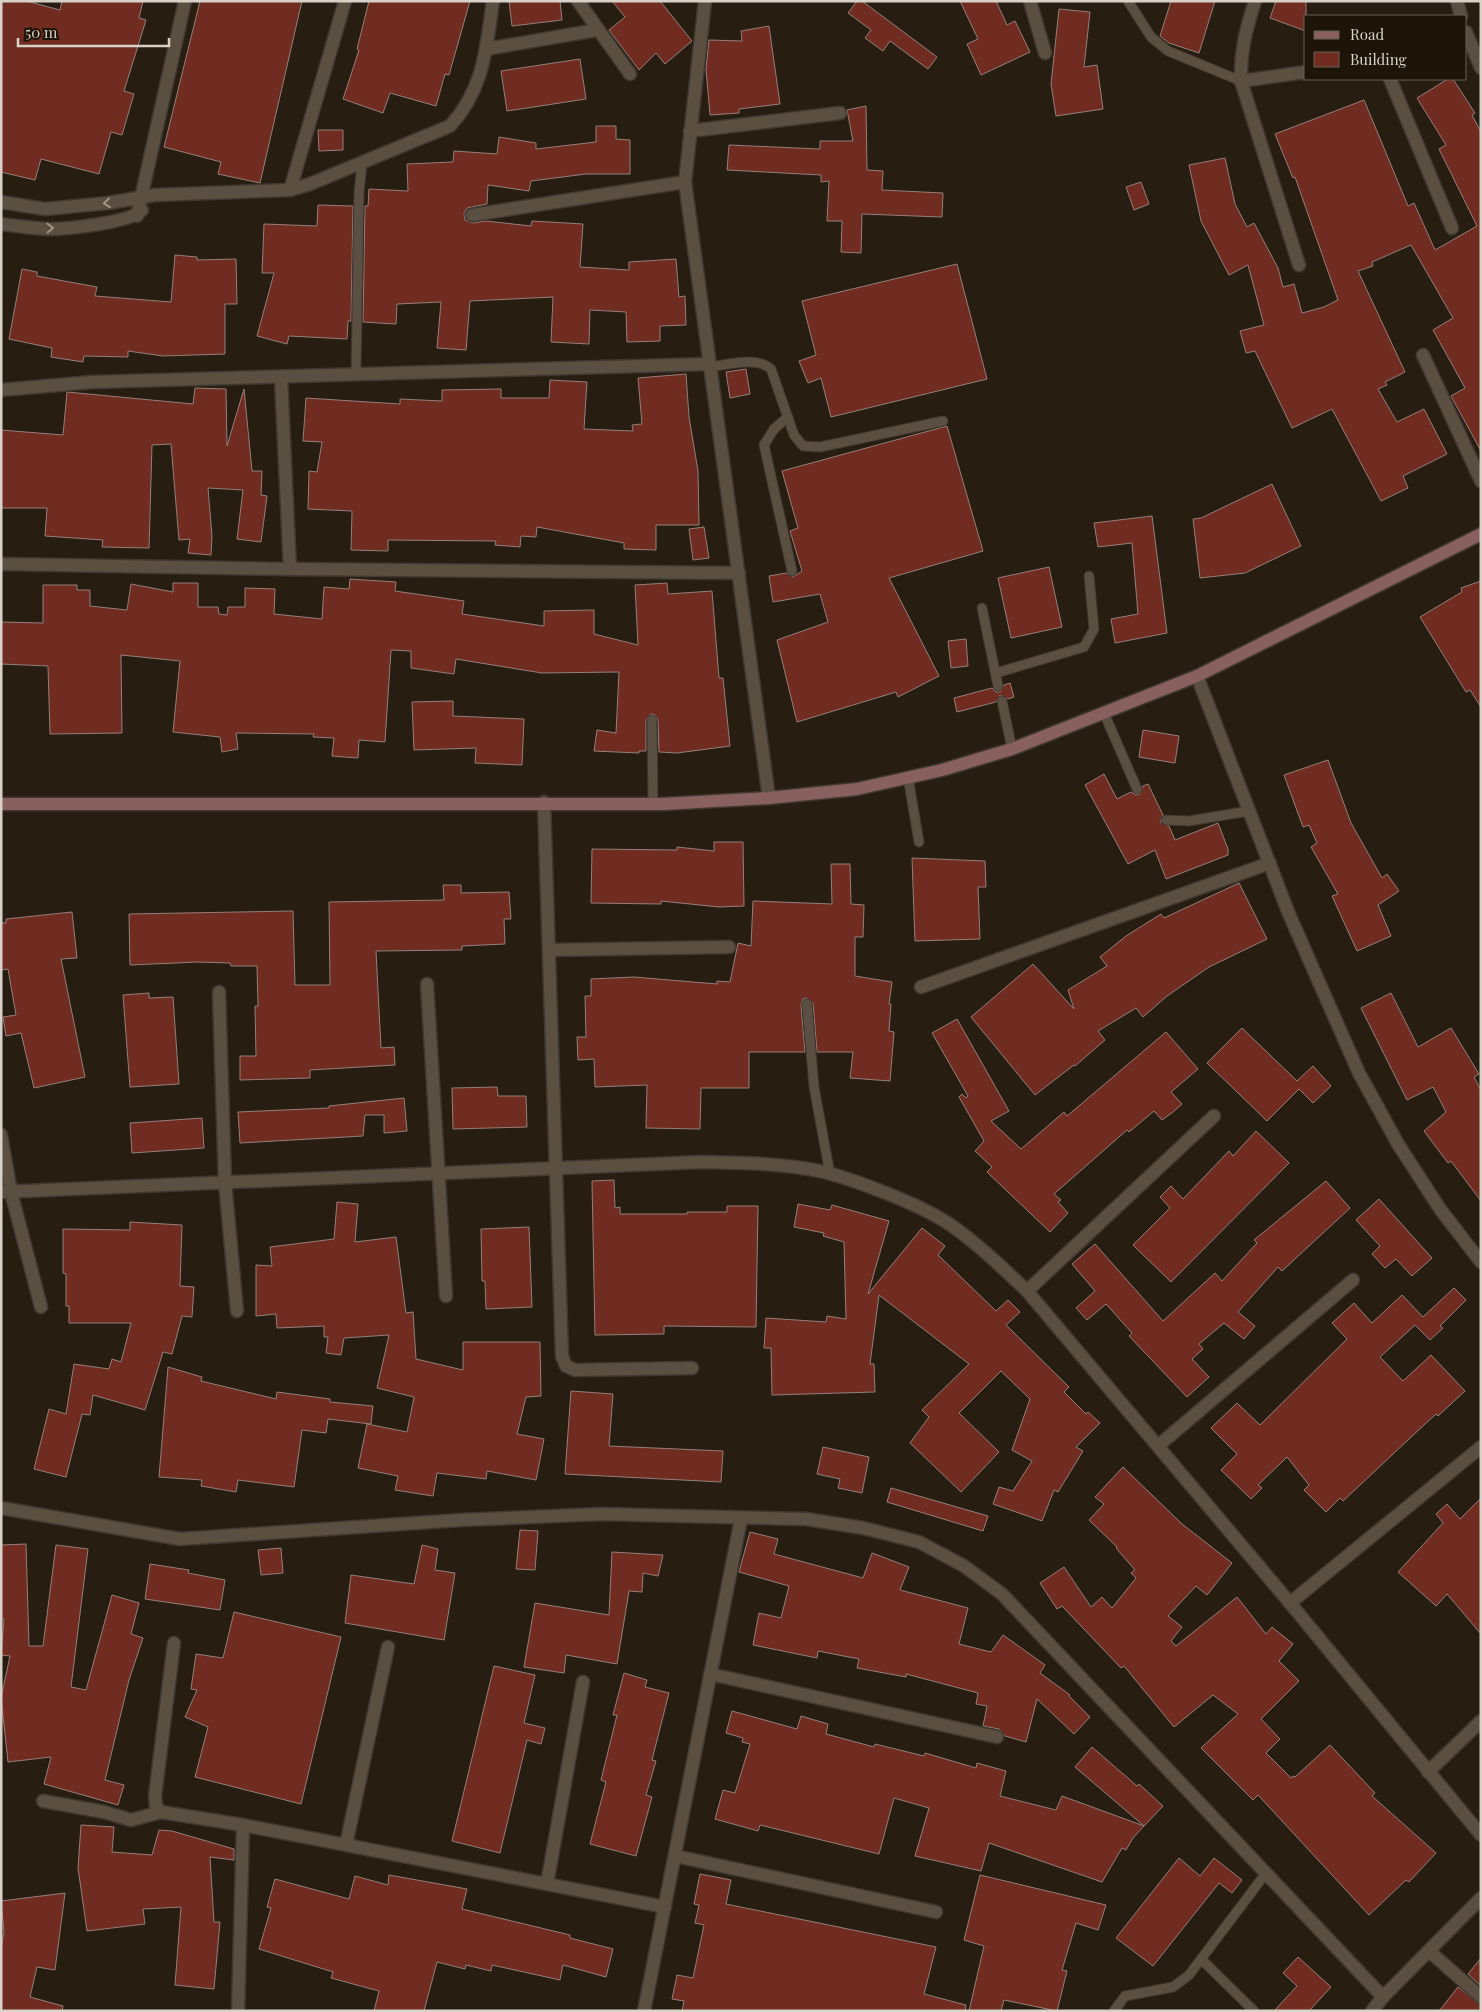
<svg xmlns="http://www.w3.org/2000/svg" width="1482" height="2012" font-family="'Playfair Display',serif">
	<rect width="100%" height="100%" fill="#271e11"/>
	<g fill="#712c21" stroke="#957f7b">
		<polygon points="1,1 26,1 60,10 62,1 143,1 139,18 146,20 124,91 134,94 122,135 111,132 99,174 41,159 35,180 1,172"/>
		<polygon points="200,1 302,1 260,183 218,174 221,162 164,147"/>
		<polygon points="369,1 470,1 449,75 445,74 436,106 390,93 383,113 343,99 359,50 357,49"/>
		<polygon points="509,1 560,1 562,20 512,26"/>
		<polygon points="612,1 660,1 692,41 665,64 656,53 639,70 609,30 625,17"/>
		<polygon points="857,1 862,1 937,57 928,69 890,41 883,51 865,38 871,30 848,13"/>
		<polygon points="960,1 996,1 1007,25 1015,21 1030,52 981,75 967,44 978,39"/>
		<polygon points="1171,1 1215,1 1199,53 1169,43 1160,36"/>
		<polygon points="1276,1 1306,1 1306,31 1270,18"/>
		<polygon points="1059,9 1090,12 1084,67 1097,65 1103,109 1056,116 1051,84"/>
		<polygon points="769,26 780,104 739,109 739,113 710,115 706,69 709,40 742,41 741,31"/>
		<polygon points="580,59 586,99 507,111 501,71"/>
		<polygon points="1448,79 1453,79 1475,113 1472,115 1481,132 1481,451 1451,396 1465,388 1433,330 1453,318 1411,245 1372,262 1373,266 1358,271 1405,372 1385,382 1387,385 1378,389 1397,422 1424,409 1447,454 1403,476 1408,488 1381,501 1332,409 1292,428 1255,351 1246,353 1240,331 1264,325 1248,265 1229,275 1201,221 1189,165 1225,158 1235,204 1247,227 1254,223 1278,268 1283,287 1294,284 1302,313 1324,307 1338,300 1295,177 1293,178 1275,134 1364,100 1408,206 1414,203 1435,250 1477,226 1439,149 1446,145 1417,98"/>
		<polygon points="866,106 867,170 883,171 882,190 943,193 942,217 862,214 861,253 841,252 842,221 827,221 829,181 821,182 821,175 727,170 729,145 820,149 820,141 853,141 847,110"/>
		<polygon points="596,126 616,126 616,139 630,140 630,174 586,174 531,181 529,191 488,185 487,204 467,208 464,213 465,220 473,223 486,221 531,226 532,221 583,224 580,267 629,270 629,262 676,259 679,297 685,296 686,325 660,326 660,341 627,342 626,312 590,310 589,344 551,342 553,297 470,301 466,350 437,348 441,302 397,304 396,324 363,322 365,206 368,206 369,189 408,191 407,164 453,162 454,151 497,154 499,137 536,143 536,149 596,142"/>
		<polygon points="318,130 343,130 343,150 319,151"/>
		<polygon points="1141,182 1149,204 1134,210 1126,187"/>
		<polygon points="318,205 353,206 351,321 348,321 347,339 289,336 287,344 257,336 274,273 262,273 264,224 317,226"/>
		<polygon points="175,255 197,257 197,260 236,259 237,304 225,304 225,354 163,356 128,351 128,357 84,356 83,362 51,357 52,348 9,339 22,269 37,272 37,276 97,287 95,296 171,302"/>
		<polygon points="957,264 987,379 831,417 821,378 808,383 799,361 816,355 802,301"/>
		<polygon points="746,369 750,394 730,398 726,372"/>
		<polygon points="686,374 689,417 698,471 699,525 656,525 656,550 624,549 624,543 537,527 536,537 521,536 520,547 495,545 496,541 388,540 388,551 351,550 352,511 308,509 309,471 317,472 322,442 303,441 306,398 400,404 400,399 442,401 442,390 501,389 501,398 549,398 550,380 587,382 584,429 633,431 632,425 642,424 638,378"/>
		<polygon points="195,388 226,389 227,446 244,389 252,471 262,471 261,495 267,496 261,542 237,539 243,490 208,488 212,536 211,555 188,553 190,539 179,540 171,444 152,445 149,548 102,547 103,540 45,536 47,508 1,508 1,430 63,435 67,392 193,404"/>
		<polygon points="947,426 983,551 889,578 939,676 898,697 896,692 797,722 777,640 828,622 820,594 773,602 769,576 786,573 793,577 802,571 790,531 798,528 782,471"/>
		<polygon points="1272,484 1301,546 1245,573 1200,578 1193,519 1201,518"/>
		<polygon points="1152,516 1167,633 1115,643 1111,619 1138,614 1132,543 1098,547 1094,523"/>
		<polygon points="704,527 709,558 693,560 689,529"/>
		<polygon points="1049,567 1062,627 1011,638 998,578"/>
		<polygon points="350,579 396,582 395,591 464,601 462,614 544,626 544,611 594,610 594,634 638,645 635,585 667,583 668,594 712,591 719,678 723,678 730,746 677,753 659,752 658,719 655,715 651,714 646,720 646,751 639,751 639,753 594,751 597,730 616,733 619,672 542,673 456,659 454,674 411,668 411,651 391,650 385,742 359,740 358,758 332,756 334,738 313,737 314,734 236,733 238,749 222,752 220,737 173,732 180,661 121,655 122,733 50,734 48,666 1,664 1,622 43,623 43,585 77,585 77,590 90,590 90,606 127,610 131,584 173,592 173,583 198,583 198,607 218,607 219,614 227,615 228,607 245,607 245,588 275,589 274,614 322,619 324,587 349,589"/>
		<polygon points="1481,581 1481,707 1470,690 1466,692 1420,617 1462,592 1461,588"/>
		<polygon points="966,639 968,666 951,668 948,641"/>
		<polygon points="1010,683 1014,697 1008,699 1000,695 996,702 957,712 954,698 992,688 996,692 1000,692 1004,685"/>
		<polygon points="453,701 453,716 524,719 522,765 475,763 476,748 414,750 412,702"/>
		<polygon points="1143,730 1179,736 1175,763 1139,757"/>
		<polygon points="1328,760 1351,823 1382,878 1387,874 1399,891 1378,905 1391,936 1357,951 1332,896 1338,894 1311,847 1317,843 1309,825 1303,827 1284,775"/>
		<polygon points="1104,774 1117,799 1131,792 1136,795 1140,794 1143,786 1148,784 1163,815 1160,822 1169,826 1175,840 1218,823 1228,849 1228,855 1166,879 1155,850 1128,864 1085,785"/>
		<polygon points="714,842 743,842 744,906 719,907 661,901 661,904 591,903 592,849 677,850 677,847 714,851"/>
		<polygon points="912,858 985,861 986,887 978,887 980,939 915,941"/>
		<polygon points="831,864 850,864 851,904 864,905 863,937 855,937 855,976 892,982 889,1004 891,1004 889,1031 894,1032 890,1081 850,1078 853,1052 817,1052 813,1003 807,998 803,999 801,1005 805,1052 749,1052 749,1088 701,1088 700,1129 646,1128 647,1085 595,1087 594,1059 578,1060 577,1037 586,1037 585,996 591,996 591,979 634,977 717,984 717,981 730,982 738,943 751,946 753,901 832,904"/>
		<polygon points="1239,883 1267,939 1209,967 1167,996 1143,1017 1136,1008 1098,1031 1105,1040 1075,1066 1074,1065 1035,1095 971,1017 1033,964 1074,1009 1068,990 1107,966 1100,957 1126,936 1161,914 1164,918"/>
		<polygon points="443,885 461,885 461,893 509,892 511,919 504,919 505,944 462,946 462,950 376,951 381,1048 394,1047 395,1065 310,1070 310,1078 240,1080 240,1056 256,1056 255,1006 258,1006 257,966 231,966 230,963 198,962 130,965 129,914 293,911 295,985 330,985 329,902 444,900"/>
		<polygon points="72,912 77,958 61,959 85,1077 34,1088 21,1033 6,1036 3,1017 16,1015 8,969 1,970 1,923 6,923 6,919"/>
		<polygon points="149,993 149,998 173,997 179,1084 130,1087 123,995"/>
		<polygon points="1391,993 1418,1047 1451,1028 1479,1074 1474,1077 1481,1090 1481,1201 1451,1161 1448,1163 1424,1131 1446,1112 1433,1087 1407,1100 1361,1008"/>
		<polygon points="957,1019 1009,1111 991,1121 1021,1149 1064,1112 1067,1116 1166,1032 1198,1069 1171,1092 1182,1104 1173,1112 1162,1120 1154,1111 1129,1132 1127,1130 1054,1194 1061,1200 1058,1202 1068,1213 1050,1232 987,1172 992,1167 975,1151 984,1141 959,1097 962,1094 966,1098 968,1096 932,1033"/>
		<polygon points="1242,1028 1297,1081 1313,1066 1331,1086 1313,1103 1299,1089 1267,1121 1207,1063"/>
		<polygon points="497,1087 498,1096 526,1096 527,1127 453,1129 452,1088"/>
		<polygon points="404,1098 407,1131 384,1133 384,1115 365,1115 363,1136 240,1143 238,1112 329,1108 329,1106"/>
		<polygon points="202,1118 204,1148 132,1153 130,1123"/>
		<polygon points="1256,1131 1289,1163 1171,1282 1133,1245 1170,1208 1160,1197 1171,1186 1183,1199 1229,1151 1233,1156"/>
		<polygon points="614,1180 615,1208 620,1207 620,1214 687,1214 687,1212 727,1212 727,1206 758,1206 756,1327 664,1326 664,1334 595,1335 592,1181"/>
		<polygon points="1326,1181 1350,1208 1282,1271 1278,1267 1238,1312 1255,1326 1244,1339 1224,1323 1199,1344 1203,1349 1192,1359 1209,1377 1187,1397 1129,1336 1132,1333 1106,1304 1087,1320 1076,1308 1095,1291 1072,1264 1095,1244 1163,1321 1215,1273 1222,1281 1257,1243 1254,1240"/>
		<polygon points="1379,1199 1432,1258 1412,1276 1396,1259 1385,1268 1372,1254 1380,1246 1356,1220"/>
		<polygon points="337,1202 358,1204 355,1242 396,1237 406,1313 413,1312 416,1359 463,1370 463,1342 540,1342 541,1396 526,1397 517,1434 544,1439 536,1480 487,1471 486,1479 437,1473 433,1496 395,1490 398,1476 358,1468 367,1424 407,1432 414,1397 377,1388 389,1335 344,1338 341,1355 326,1353 328,1337 324,1337 324,1326 277,1328 276,1314 256,1316 256,1265 272,1266 270,1247 334,1239"/>
		<polygon points="798,1204 830,1210 832,1205 889,1221 868,1294 922,1228 945,1246 938,1255 996,1311 1008,1300 1020,1312 1006,1325 1069,1387 1064,1392 1086,1414 1088,1412 1100,1423 1076,1447 1083,1451 1058,1492 1054,1490 1042,1521 993,1504 999,1487 1013,1491 1032,1461 1012,1450 1030,1399 1001,1371 959,1413 999,1452 961,1492 910,1443 929,1417 922,1410 969,1364 879,1295 870,1364 874,1364 875,1392 772,1395 771,1348 764,1348 766,1318 826,1322 827,1316 846,1319 844,1242 823,1236 824,1233 794,1227"/>
		<polygon points="130,1222 182,1225 180,1286 194,1287 192,1317 182,1316 172,1354 163,1352 145,1410 93,1395 90,1415 82,1414 66,1477 34,1469 49,1409 66,1414 74,1364 109,1369 112,1359 121,1362 131,1323 69,1323 69,1306 66,1306 66,1274 63,1273 63,1229 130,1230"/>
		<polygon points="529,1227 532,1307 486,1309 485,1281 482,1281 481,1229"/>
		<polygon points="1454,1288 1466,1300 1440,1326 1443,1328 1430,1340 1415,1325 1380,1357 1403,1381 1431,1355 1465,1391 1438,1416 1436,1414 1425,1424 1343,1501 1340,1498 1326,1512 1304,1490 1309,1485 1287,1457 1258,1485 1262,1488 1251,1499 1221,1470 1237,1454 1211,1428 1237,1403 1260,1425 1347,1339 1332,1323 1354,1303 1372,1323 1402,1295 1423,1317"/>
		<polygon points="168,1367 202,1377 201,1381 276,1399 277,1392 330,1399 330,1402 373,1406 371,1424 328,1419 326,1433 302,1430 294,1487 238,1480 236,1492 201,1486 202,1480 159,1477"/>
		<polygon points="571,1391 613,1394 609,1446 723,1451 721,1482 565,1474"/>
		<polygon points="823,1447 869,1457 862,1493 838,1488 840,1479 817,1474"/>
		<polygon points="1123,1467 1182,1524 1232,1563 1207,1595 1196,1586 1168,1616 1182,1627 1171,1641 1176,1646 1237,1597 1266,1634 1272,1627 1293,1644 1279,1661 1299,1681 1261,1719 1280,1739 1266,1753 1291,1778 1293,1776 1295,1777 1330,1745 1375,1793 1372,1796 1436,1853 1409,1882 1406,1880 1369,1915 1258,1795 1253,1800 1201,1748 1238,1714 1213,1695 1174,1727 1124,1666 1121,1668 1062,1606 1057,1609 1040,1583 1064,1567 1091,1607 1102,1597 1112,1608 1136,1578 1131,1573 1135,1570 1116,1548 1117,1547 1089,1520 1104,1504 1095,1497"/>
		<polygon points="891,1488 988,1516 983,1531 887,1502"/>
		<polygon points="1481,1498 1481,1634 1447,1594 1436,1606 1398,1572 1443,1523 1436,1514 1447,1504 1460,1519"/>
		<polygon points="520,1530 538,1531 535,1570 516,1569"/>
		<polygon points="750,1532 778,1539 774,1554 863,1578 872,1553 909,1567 900,1590 968,1608 959,1644 991,1652 1003,1635 1045,1665 1040,1673 1070,1695 1069,1696 1090,1717 1074,1734 1037,1699 1026,1742 1005,1736 999,1729 983,1726 987,1706 976,1704 978,1693 906,1674 906,1677 857,1668 859,1659 818,1651 817,1658 753,1645 759,1613 781,1618 789,1586 739,1572"/>
		<polygon points="26,1544 29,1646 43,1646 56,1545 88,1549 71,1687 86,1690 112,1595 139,1603 131,1634 143,1638 129,1680 105,1780 124,1785 118,1805 44,1784 51,1757 8,1762 1,1698 10,1656 1,1655 4,1619 1,1619 1,1545"/>
		<polygon points="422,1545 438,1549 435,1570 455,1573 444,1640 345,1623 351,1575 414,1584"/>
		<polygon points="281,1548 283,1573 261,1575 258,1550"/>
		<polygon points="612,1552 663,1555 658,1576 643,1573 642,1592 629,1591 617,1664 566,1655 564,1673 524,1667 535,1603 609,1615"/>
		<polygon points="150,1564 189,1570 188,1573 225,1580 220,1610 145,1599"/>
		<polygon points="234,1612 341,1637 301,1804 195,1777 208,1727 185,1717 197,1690 191,1689 196,1654 223,1658"/>
		<polygon points="494,1666 535,1675 524,1723 545,1728 541,1744 527,1740 500,1853 452,1841"/>
		<polygon points="624,1673 647,1680 645,1687 669,1693 652,1760 656,1761 646,1795 652,1797 636,1856 590,1844 606,1782 601,1780 617,1715 613,1715"/>
		<polygon points="732,1711 797,1729 801,1716 828,1724 826,1734 874,1747 875,1744 924,1756 925,1753 976,1768 977,1763 1006,1771 1000,1796 1056,1810 1062,1796 1144,1826 1133,1838 1126,1850 1122,1848 1102,1882 989,1843 981,1871 915,1856 929,1808 894,1798 879,1854 760,1825 758,1831 715,1819 723,1790 735,1793 750,1744 742,1742 743,1738 726,1733"/>
		<polygon points="1092,1747 1137,1786 1139,1784 1163,1806 1144,1826 1075,1767"/>
		<polygon points="81,1825 114,1827 112,1852 152,1855 159,1830 172,1831 234,1849 234,1860 210,1857 214,1922 220,1922 214,1989 175,1985 181,1907 143,1909 145,1924 87,1931 78,1868"/>
		<polygon points="1179,1858 1200,1876 1214,1858 1242,1880 1232,1893 1219,1883 1153,1966 1116,1938"/>
		<polygon points="700,1874 731,1880 726,1904 936,1947 924,1994 966,2005 965,2011 682,2011 684,2001 672,1999 677,1975 693,1978 704,1925 695,1923 699,1905 694,1904"/>
		<polygon points="389,1875 467,1889 462,1909 570,1935 570,1938 613,1949 606,1977 563,1965 560,1980 492,1965 491,1971 466,1965 465,1969 437,1962 424,2011 374,2011 379,1991 331,1978 333,1972 259,1949 271,1908 267,1907 275,1879 349,1899 355,1876 388,1885"/>
		<polygon points="980,1875 1106,1905 1098,1930 1076,1923 1062,1970 1067,1971 1057,2011 1004,2000 1001,2011 969,2011 984,1946 964,1940"/>
		<polygon points="65,1893 55,1970 37,1967 30,1997 63,2006 62,2011 1,2011 1,1948 4,1932 1,1901"/>
		<polygon points="1298,1957 1331,1987 1309,2011 1274,2011 1297,1986 1283,1973"/>
		<polygon points="1481,1958 1481,1986 1468,1974"/>
		<polygon points="1458,1987 1481,2005 1481,2011 1439,2011"/>
	</g>
	<g fill="none" stroke-linecap="round" stroke-linejoin="round">
		<g stroke="#403831" stroke-width="11">
			<g id="service">
				<polyline points="1128,1 1151,37 1168,51 1241,81"/>
				<path d="M709 367C727 365 757 356 771 369L794 435 803 446 820 447 943 421"/>
				<polyline points="356,373 359,192 362,163"/>
				<polyline points="788,417 774,429 764,445 792,571"/>
				<polyline points="982,608 998,686"/>
				<polyline points="996,673 1084,647 1094,629 1089,576"/>
				<polyline points="1002,701 1012,749"/>
				<polyline points="1104,713 1137,789"/>
				<polyline points="652,720 653,804"/>
				<polyline points="908,777 919,842"/>
				<polyline points="1166,820 1189,821 1249,811"/>
				<polyline points="807,1004 814,1087 830,1174"/>
				<polyline points="1201,1959 1254,2011"/>
				<polyline points="1114,2011 1125,1996 1173,1987 1189,1975 1266,1873"/>
			</g>
		</g>
		<g stroke="#403831" stroke-width="15">
			<g id="minor">
				<polyline points="578,1 630,74"/>
				<polyline points="705,1 685,182 769,798"/>
				<polyline points="1030,1 1045,53"/>
				<path d="M1255 1C1246 29 1240 52 1241 81L1299 265"/>
				<polyline points="1457,1 1461,16"/>
				<polyline points="1466,32 1481,68"/>
				<polyline points="486,49 597,30"/>
				<polyline points="1390,79 1452,228"/>
				<polyline points="1241,81 1306,72"/>
				<polyline points="690,131 840,113"/>
				<polyline points="290,190 345,1"/>
				<path d="M1 202 45 209 108 203 155 195 290 190 310 184 450 126C484 89 486 49 493 1"/>
				<polyline points="472,215 685,182"/>
				<polyline points="137,216 185,1"/>
				<path d="M1 224C16 226 33 228 48 229 66 229 130 223 142 210"/>
				<polyline points="1423,355 1481,481"/>
				<polyline points="281,378 290,569"/>
				<polyline points="1,390 92,382 708,364"/>
				<polyline points="1,564 290,569 739,573"/>
				<polyline points="544,802 562,1356 566,1366 575,1370 692,1368"/>
				<polyline points="549,950 729,947"/>
				<polyline points="427,984 446,1296"/>
				<polyline points="921,987 1270,863"/>
				<polyline points="219,992 225,1182 237,1311"/>
				<polyline points="1,1135 11,1192 41,1307"/>
				<path d="M1 1192 701 1162C741 1163 780 1163 819 1171 844 1176 868 1186 891 1195 913 1204 936 1214 955 1228 981 1247 1004 1269 1027 1291L1290 1603 1481 1835"/>
				<polyline points="1027,1291 1214,1116"/>
				<polyline points="1158,1446 1353,1280"/>
				<polyline points="1,1508 180,1539 461,1520 601,1514 806,1519 863,1528 919,1542 964,1566 1002,1594 1383,1997"/>
				<polyline points="1290,1603 1481,1447"/>
				<polyline points="174,1643 155,1796 156,1806 161,1812 243,1825 665,1907"/>
				<polyline points="710,1674 997,1737"/>
				<polyline points="1428,1772 1481,1721"/>
				<polyline points="43,1801 104,1812 131,1820 161,1812"/>
				<polyline points="346,1845 388,1647"/>
				<polyline points="675,1856 936,1912"/>
				<polyline points="547,1884 583,1682"/>
				<polyline points="1429,1951 1481,1997"/>
				<polyline points="238,2011 243,1825"/>
				<polyline points="644,2011 741,1519"/>
				<polyline points="1372,2011 1383,1997 1481,1898"/>
			</g>
		</g>
		<g stroke="#403831" stroke-width="15">
			<polyline id="tertiary" points="1197,676 1289,914 1359,1073 1398,1144 1440,1209 1481,1262"/>
		</g>
		<g stroke="#403831" stroke-width="15">
			<polyline id="secondary" points="1,804 663,804 769,798 857,789 942,770 1012,749 1197,676 1481,534"/>
		</g>
		<use href="#service" stroke="#5a4f41" stroke-width="9"/>
		<use href="#minor" stroke="#5a4f41" stroke-width="12"/>
		<use href="#tertiary" stroke="#5a4f41" stroke-width="12"/>
		<use href="#secondary" stroke="#896060" stroke-width="12"/>
	</g>
	<defs><path id="oneway-chevron" d="M-2-3.5L2.5 0L-2 3.5" fill="none" stroke-width="1.6" stroke-linecap="round" stroke-linejoin="round" transform="scale(1.25)"/></defs>
	<g stroke="#9f968b">
		<use href="#oneway-chevron" transform="translate(107 203) rotate(174)"/>
		<use href="#oneway-chevron" transform="translate(50 228) rotate(-1)"/>
	</g>
	<rect width="1482" height="2012" fill="none" stroke="#d7d1c8" stroke-width="5"/>
	<rect x="1304" y="15" width="162" height="65" fill="#1e1508" stroke="#686055"/>
	<rect x="1314" y="31" width="25" height="8" fill="#896060" stroke="#686055"/>
	<text x="1350" y="40" font-size="15" fill="#d7d1c8">Road</text>
	<rect x="1314" y="52" width="25" height="15" fill="#712c21" stroke="#686055"/>
	<text x="1350" y="65" font-size="15" fill="#d7d1c8">Building</text>
	<path d="M18 38v8h151v-8" fill="none" stroke="#d7d1c8" stroke-width="2.5"/>
	<text x="25" y="38" font-size="15" fill="#d7d1c8" stroke="#1e1508" stroke-width="4" paint-order="stroke">50 m</text>
</svg>
